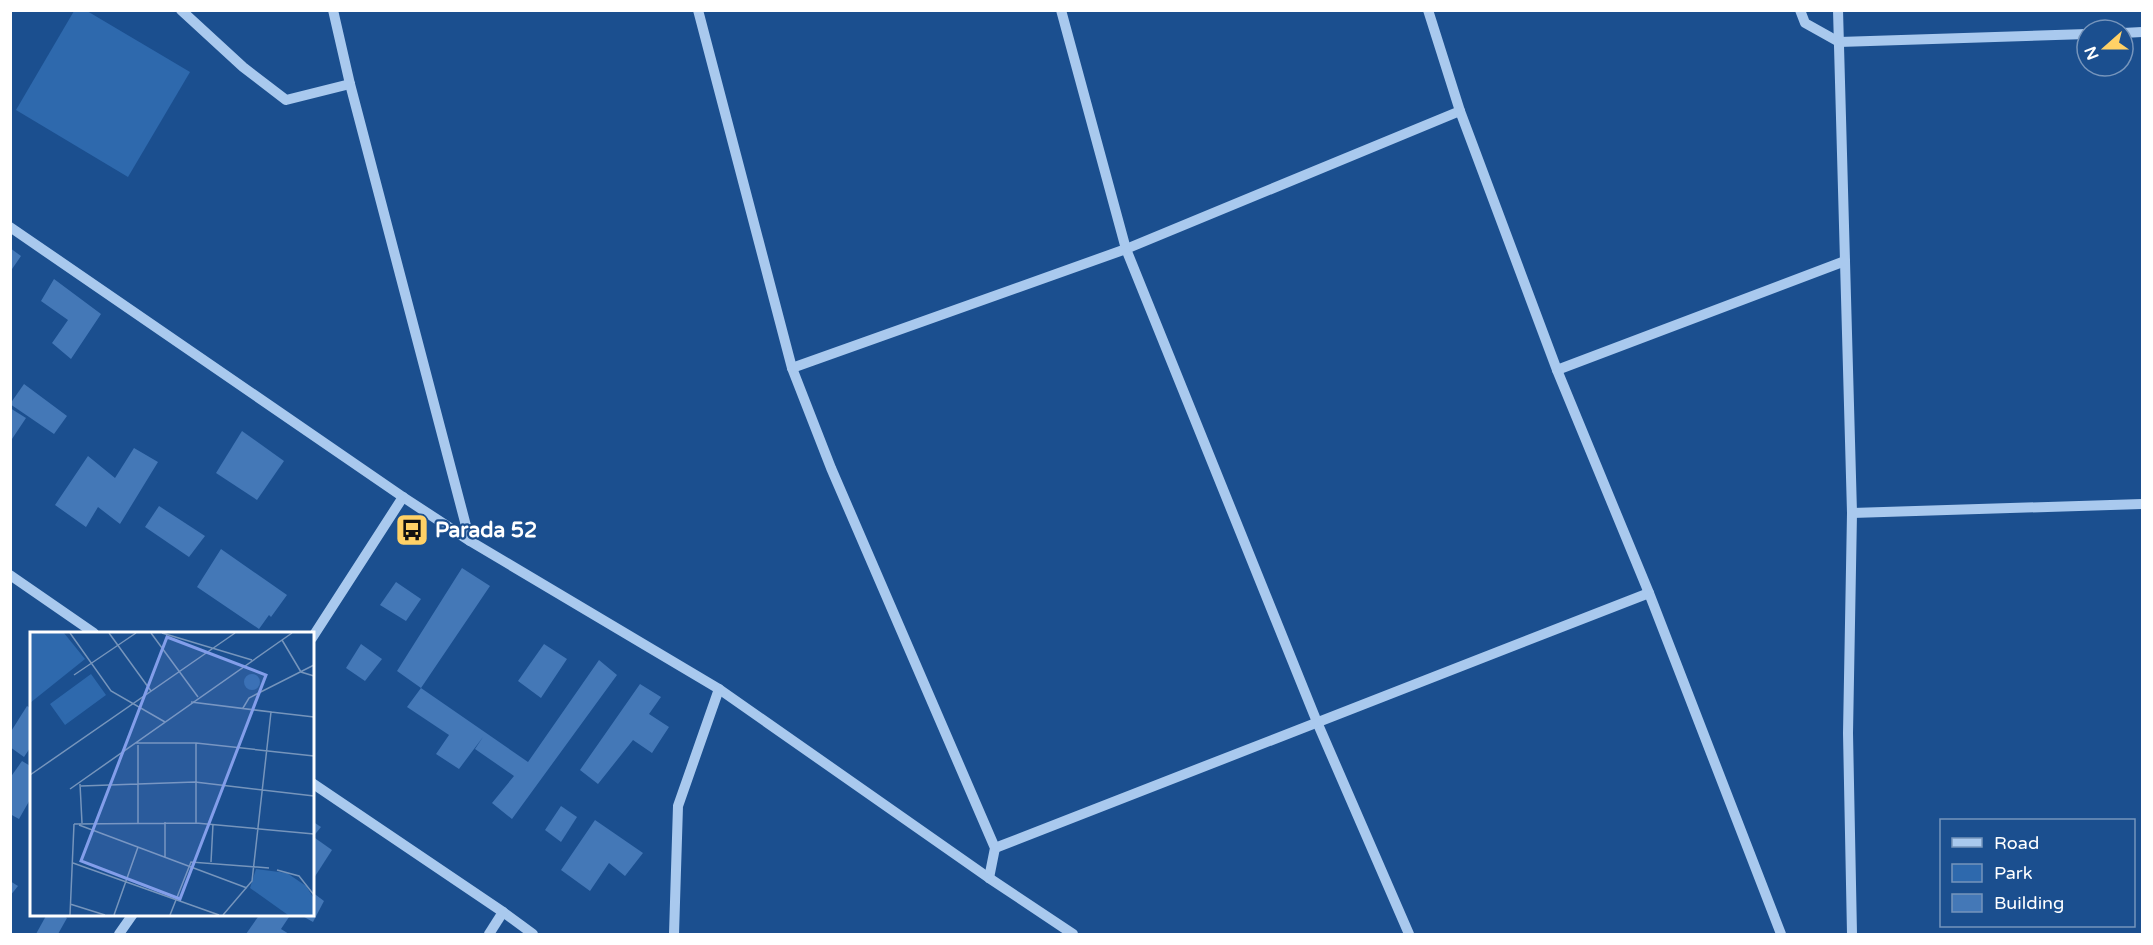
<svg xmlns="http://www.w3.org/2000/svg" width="2153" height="945" font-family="'Varela Round',sans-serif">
	<rect width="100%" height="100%" fill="#1b4f8f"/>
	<polygon fill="#2e69ad" points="74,11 87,11 190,72 128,177 16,110"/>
	<g fill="#4478b7">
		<polygon points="10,248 21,256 10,272"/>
		<polygon points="54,279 101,314 71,359 52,343 68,320 41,301"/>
		<polygon points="24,384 67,416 54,434 10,404"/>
		<polygon points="10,408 26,418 10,442"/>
		<polygon points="242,431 284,461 257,500 216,473"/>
		<polygon points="134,448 158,462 120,524 98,507 86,527 55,505 88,456 115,478"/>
		<polygon points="159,506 205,536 189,557 145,527"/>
		<polygon points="221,549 287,595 271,617 269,615 259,629 197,587"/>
		<polygon points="462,568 490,586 421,688 528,762 599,660 617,675 512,819 492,803 514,776 475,749 483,737 459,769 436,754 449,735 407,707 421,688 397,671"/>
		<polygon points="396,582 421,599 406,621 380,605"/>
		<polygon points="361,644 382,659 365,681 346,668"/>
		<polygon points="544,644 567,659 541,698 518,681"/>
		<polygon points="640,684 661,697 649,714 669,727 652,753 633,740 598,784 580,770"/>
		<polygon points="27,706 32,709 32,745 24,757 10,747 10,733"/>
		<polygon points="22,761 32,767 32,796 19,819 10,814 10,778"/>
		<polygon points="561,806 577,817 561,842 545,830"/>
		<polygon points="595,820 643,853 625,876 609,863 590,891 561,870"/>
		<polygon points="312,821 321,827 312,838"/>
		<polygon points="315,838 332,850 312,881 312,843"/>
		<polygon points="10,881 18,886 10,896"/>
		<polygon points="312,892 324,901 313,922 299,914 312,914"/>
		<polygon points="47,914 61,914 67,918 58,934 36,934"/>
		<polygon points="260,914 291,914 281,929 289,934 246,934"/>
	</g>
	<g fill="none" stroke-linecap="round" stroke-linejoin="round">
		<g stroke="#a9c9ee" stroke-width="10">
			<polyline points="181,10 243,67 286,100 350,84"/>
			<polyline points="333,10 350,84 470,541"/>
			<polyline points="698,10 792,368 831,468 995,848 989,878"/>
			<polyline points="1061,10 1126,249 1317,722 1409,934"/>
			<polyline points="1428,10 1460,111 1557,370 1649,593 1781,934"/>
			<polyline points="1800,10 1805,23 1839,42 2087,34"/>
			<polyline points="1838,10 1852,513 1848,733 1852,934"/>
			<polyline points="2123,33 2142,32"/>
			<polyline points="10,227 403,497 470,541 719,689 989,878 1073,934"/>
			<polyline points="792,368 1126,249 1460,111"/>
			<polyline points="1557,370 1845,261"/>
			<polyline points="1852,513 2142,504"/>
			<polyline points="10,575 94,633"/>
			<polyline points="312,638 403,497"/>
			<polyline points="312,783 503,912 533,934"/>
			<polyline points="995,848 1649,593"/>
			<polyline points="119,934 133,914"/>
			<polyline points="489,934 503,912"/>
			<polyline points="674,934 678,806 719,689"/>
		</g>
	</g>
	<defs>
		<g id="bus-square" transform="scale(1.725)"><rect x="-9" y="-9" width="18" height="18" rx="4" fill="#ffd166" stroke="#1b4f8f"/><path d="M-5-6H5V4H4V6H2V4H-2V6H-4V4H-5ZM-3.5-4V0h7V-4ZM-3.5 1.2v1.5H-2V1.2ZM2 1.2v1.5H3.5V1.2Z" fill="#111"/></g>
	</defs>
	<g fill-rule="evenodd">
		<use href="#bus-square" x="412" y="530"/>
	</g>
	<g text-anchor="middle" stroke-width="4.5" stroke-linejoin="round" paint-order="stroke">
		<g font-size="21" font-weight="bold" fill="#fff" stroke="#1b4f8f" text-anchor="start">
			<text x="435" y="537">Parada 52</text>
		</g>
	</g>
	<g transform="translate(30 632)">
		<rect width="284" height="284" fill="#1b4f8f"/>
		<path d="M0 1H34L55 27 0 71ZM61 42 76 63 35 93 20 72ZM214 50a8 8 0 1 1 16 0a8 8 0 1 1-16 0ZM226 237 257 241 276 254 283 265V283H258L220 256Z" fill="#2e69ad"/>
		<path fill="none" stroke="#7695bc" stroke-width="1.5" d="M40 1 81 59 135 90M79 1 121 59M121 1 168 65M132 1 222 28M252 8 271 40 284 44M44 43 106 1M161 70 241 80 222 249 193 283M213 76 219 66 284 33M241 80 284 85M105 111H166L284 124M166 111V191M108 113V191M0 143 205 1M50 152 52 191M51 154 165 150 284 164M40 157 262 1M44 192 166 191 284 202M49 193 217 256M135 225V190M181 230 183 192M43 231 189 283M247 238 269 244 284 263M40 272 75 283M40 283 44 192M84 283 108 215M140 283 161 230 239 236"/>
		<path fill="#839eea" fill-opacity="0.15" stroke="#839eea" stroke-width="3" d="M137 5 236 43 150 267 51 229Z"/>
		<rect width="284" height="284" fill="none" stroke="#fff" stroke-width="3"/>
	</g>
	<rect width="2153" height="945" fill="none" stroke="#ffffff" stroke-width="24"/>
	<rect x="1940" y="819" width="195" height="108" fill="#1b4f8f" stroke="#7695bc" stroke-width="1.5"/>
	<rect x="1952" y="838" width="30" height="9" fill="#a9c9ee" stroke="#7695bc" stroke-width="1.5"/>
	<text x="1994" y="849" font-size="18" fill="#ffffff">Road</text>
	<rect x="1952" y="864" width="30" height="18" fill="#2e69ad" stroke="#7695bc" stroke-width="1.5"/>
	<text x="1994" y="879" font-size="18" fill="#ffffff">Park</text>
	<rect x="1952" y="894" width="30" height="18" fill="#4478b7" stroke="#7695bc" stroke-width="1.5"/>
	<text x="1994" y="909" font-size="18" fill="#ffffff">Building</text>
	<g transform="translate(2105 48) rotate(249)"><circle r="28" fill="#1b4f8f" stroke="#7695bc" stroke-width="1.5"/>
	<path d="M0-4.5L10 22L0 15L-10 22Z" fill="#ffd166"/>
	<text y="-9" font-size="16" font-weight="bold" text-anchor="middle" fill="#ffffff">N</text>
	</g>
</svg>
